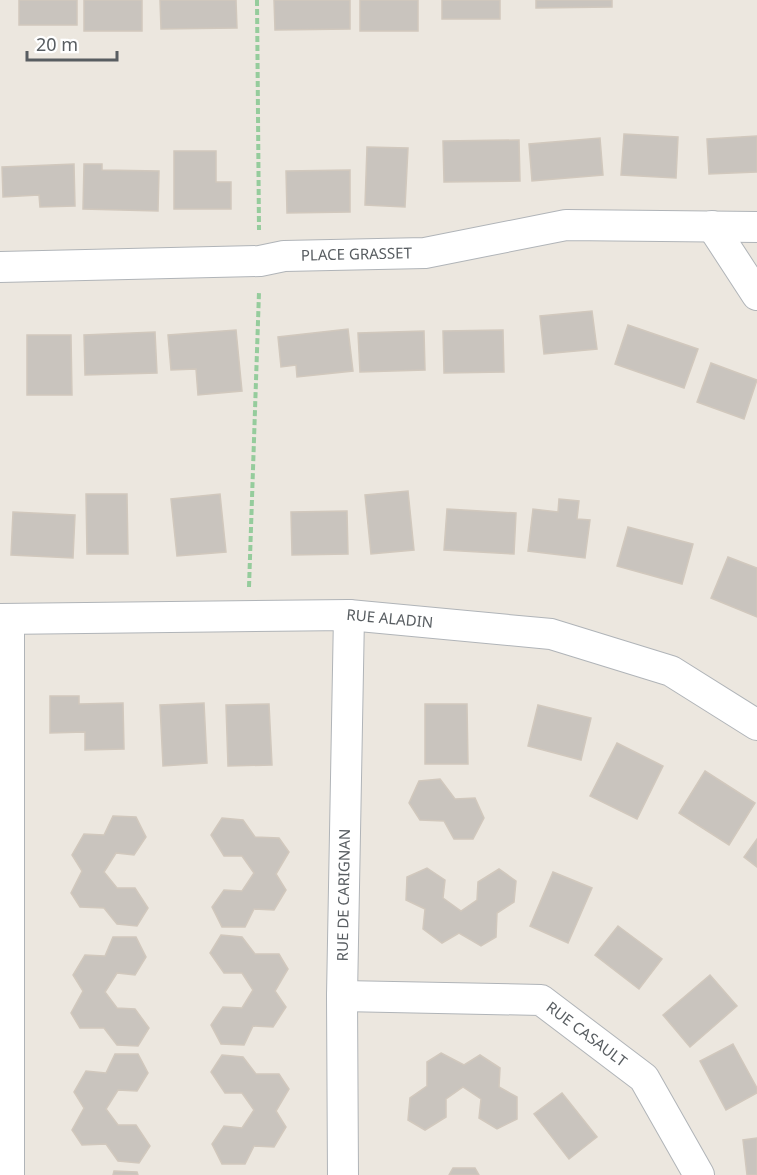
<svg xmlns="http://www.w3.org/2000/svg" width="757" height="1175" font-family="'Noto Sans',sans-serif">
	<rect width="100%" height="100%" fill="#ece7df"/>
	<g fill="#c9c4be" stroke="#d1c8bd" stroke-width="1.5">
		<rect x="19" y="0" width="58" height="25"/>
		<rect x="84" y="0" width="58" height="31"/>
		<polygon points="160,0 236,0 237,28 161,29"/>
		<polygon points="274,0 350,0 350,29 275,30"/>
		<rect x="360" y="0" width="58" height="31"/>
		<rect x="442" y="0" width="58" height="19"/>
		<polygon points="536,0 612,0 612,7 536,8"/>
		<polygon points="624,134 678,137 676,178 621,175"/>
		<polygon points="757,136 757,172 709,174 707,139"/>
		<polygon points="600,138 603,175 532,181 529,144"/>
		<polygon points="519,140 520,181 444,182 443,141"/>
		<polygon points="367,147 408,148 405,207 365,205"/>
		<polygon points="174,151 216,151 216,182 231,182 231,209 174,209"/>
		<polygon points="74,164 75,206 40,207 39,195 3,197 2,167"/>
		<polygon points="84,164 102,164 102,170 159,171 158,211 83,209"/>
		<polygon points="350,170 350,212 287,213 286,171"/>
		<polygon points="592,311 597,349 544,354 540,316"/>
		<polygon points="628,325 698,349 684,388 615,364"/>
		<polygon points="348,329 353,371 297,377 296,365 281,367 278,337"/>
		<polygon points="236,330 242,391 198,395 196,369 171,370 168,335"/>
		<polygon points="503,330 504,372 444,373 443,331"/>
		<polygon points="424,331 425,370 360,372 358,333"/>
		<polygon points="155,332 157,373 85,375 84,335"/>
		<polygon points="27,335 71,335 72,395 27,395"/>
		<polygon points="711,363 757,380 744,419 697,402"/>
		<polygon points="408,491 414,550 371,554 365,495"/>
		<polygon points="86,494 127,494 128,554 87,554"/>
		<polygon points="220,494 226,552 177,556 171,499"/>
		<polygon points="559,499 579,501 577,519 590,520 585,558 528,551 533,509 558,512"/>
		<polygon points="447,509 516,513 514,554 444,550"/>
		<polygon points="347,511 348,554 292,555 291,512"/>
		<polygon points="13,512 75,515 73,558 11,555"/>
		<polygon points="628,527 693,544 682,584 617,566"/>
		<polygon points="728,557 757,568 757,617 711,598"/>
		<polygon points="50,696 79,696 79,704 123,703 124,749 85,750 85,732 50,733"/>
		<polygon points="204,703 207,763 163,766 160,705"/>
		<polygon points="269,704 272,765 228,766 226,705"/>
		<polygon points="425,704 467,704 468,764 425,764"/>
		<polygon points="538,705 591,718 581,760 528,746"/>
		<polygon points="617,743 663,766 637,819 590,796"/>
		<polygon points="705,771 755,803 729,845 679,813"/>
		<polygon points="440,779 455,799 475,798 484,818 473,839 454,839 444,821 420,820 409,803 419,781"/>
		<polygon points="113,816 136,817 146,837 134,855 116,853 104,872 117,888 135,888 148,908 137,926 117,924 104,908 80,907 71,893 82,871 72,855 84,834 104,835"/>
		<polygon points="222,818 243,820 255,837 279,838 289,852 276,874 286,890 274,910 254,909 245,927 222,927 212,907 224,890 242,891 254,873 242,856 224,856 211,835"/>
		<polygon points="757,839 757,867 744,857"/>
		<polygon points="427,868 445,880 443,898 461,911 477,900 478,882 499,869 516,881 514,902 497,913 496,937 481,946 459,933 442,943 423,929 425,909 406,900 407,877"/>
		<polygon points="553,872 592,888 568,943 530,926"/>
		<polygon points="618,926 662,959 639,989 595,955"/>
		<polygon points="221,935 242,937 255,954 279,954 288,969 275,991 286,1007 273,1027 253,1026 244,1045 221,1044 211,1025 223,1007 242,1008 253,990 242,973 224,973 210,953"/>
		<polygon points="113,937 136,937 146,957 135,975 117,973 105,992 117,1008 135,1009 149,1028 138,1046 117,1045 104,1028 80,1028 71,1013 83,991 73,975 85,955 105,956"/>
		<polygon points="710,975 737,1006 690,1047 663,1015"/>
		<polygon points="733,1044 757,1088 757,1093 726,1110 700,1061"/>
		<polygon points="441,1053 464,1065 480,1055 500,1068 499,1087 517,1097 517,1119 497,1129 479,1118 481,1099 463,1087 446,1099 446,1117 425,1130 408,1120 410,1098 427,1086 427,1062"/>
		<polygon points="115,1054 138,1054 148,1073 137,1091 118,1090 106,1109 118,1125 136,1125 150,1146 139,1163 118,1161 106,1144 82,1145 72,1130 84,1108 74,1092 86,1071 106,1073"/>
		<polygon points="222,1055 243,1057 256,1074 279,1074 289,1089 276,1111 286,1127 274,1147 254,1146 245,1164 222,1164 212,1144 224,1126 242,1128 254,1110 242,1093 225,1093 211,1072"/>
		<polygon points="562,1093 597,1137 569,1159 534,1114"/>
		<polygon points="757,1138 757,1175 747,1175 743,1140"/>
		<polygon points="453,1168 475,1168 479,1175 449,1175"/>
		<polygon points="114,1171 137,1172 138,1175 113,1175"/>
	</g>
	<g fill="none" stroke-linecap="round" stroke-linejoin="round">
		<g stroke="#b0b4b8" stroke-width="32">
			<g id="minor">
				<polyline points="712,226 757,295"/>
				<path id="s1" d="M0 267 260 261 284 256 425 253 566 225 757 227"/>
				<path id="s2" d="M0 619 349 615 551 634 671 671 757 725"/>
				<polyline points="9,619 9,1175"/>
				<path id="s3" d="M342 996 541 1000 644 1078 699 1175"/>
				<path id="s4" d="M343 1175 342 996 349 615"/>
			</g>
		</g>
		<g stroke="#95cc9c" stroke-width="4" stroke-dasharray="6 3" stroke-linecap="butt">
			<polyline points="257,0 259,230"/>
			<polyline points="249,587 259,292"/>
		</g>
		<use href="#minor" stroke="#fff" stroke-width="30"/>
	</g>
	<g text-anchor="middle" stroke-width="4.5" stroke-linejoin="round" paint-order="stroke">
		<g font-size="15" fill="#585d61" stroke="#fff">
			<text dy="5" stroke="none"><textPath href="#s1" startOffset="357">PLACE GRASSET</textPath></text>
			<text dy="5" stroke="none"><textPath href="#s2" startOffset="390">RUE ALADIN</textPath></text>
			<text dy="5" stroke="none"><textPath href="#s4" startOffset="280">RUE DE CARIGNAN</textPath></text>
			<text dy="5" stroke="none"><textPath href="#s3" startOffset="256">RUE CASAULT</textPath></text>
		</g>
	</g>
	<path d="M27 51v9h90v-9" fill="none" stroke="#585d61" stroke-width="3"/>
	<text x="36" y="51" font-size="18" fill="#585d61" stroke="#ffffff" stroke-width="4.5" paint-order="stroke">20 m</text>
</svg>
